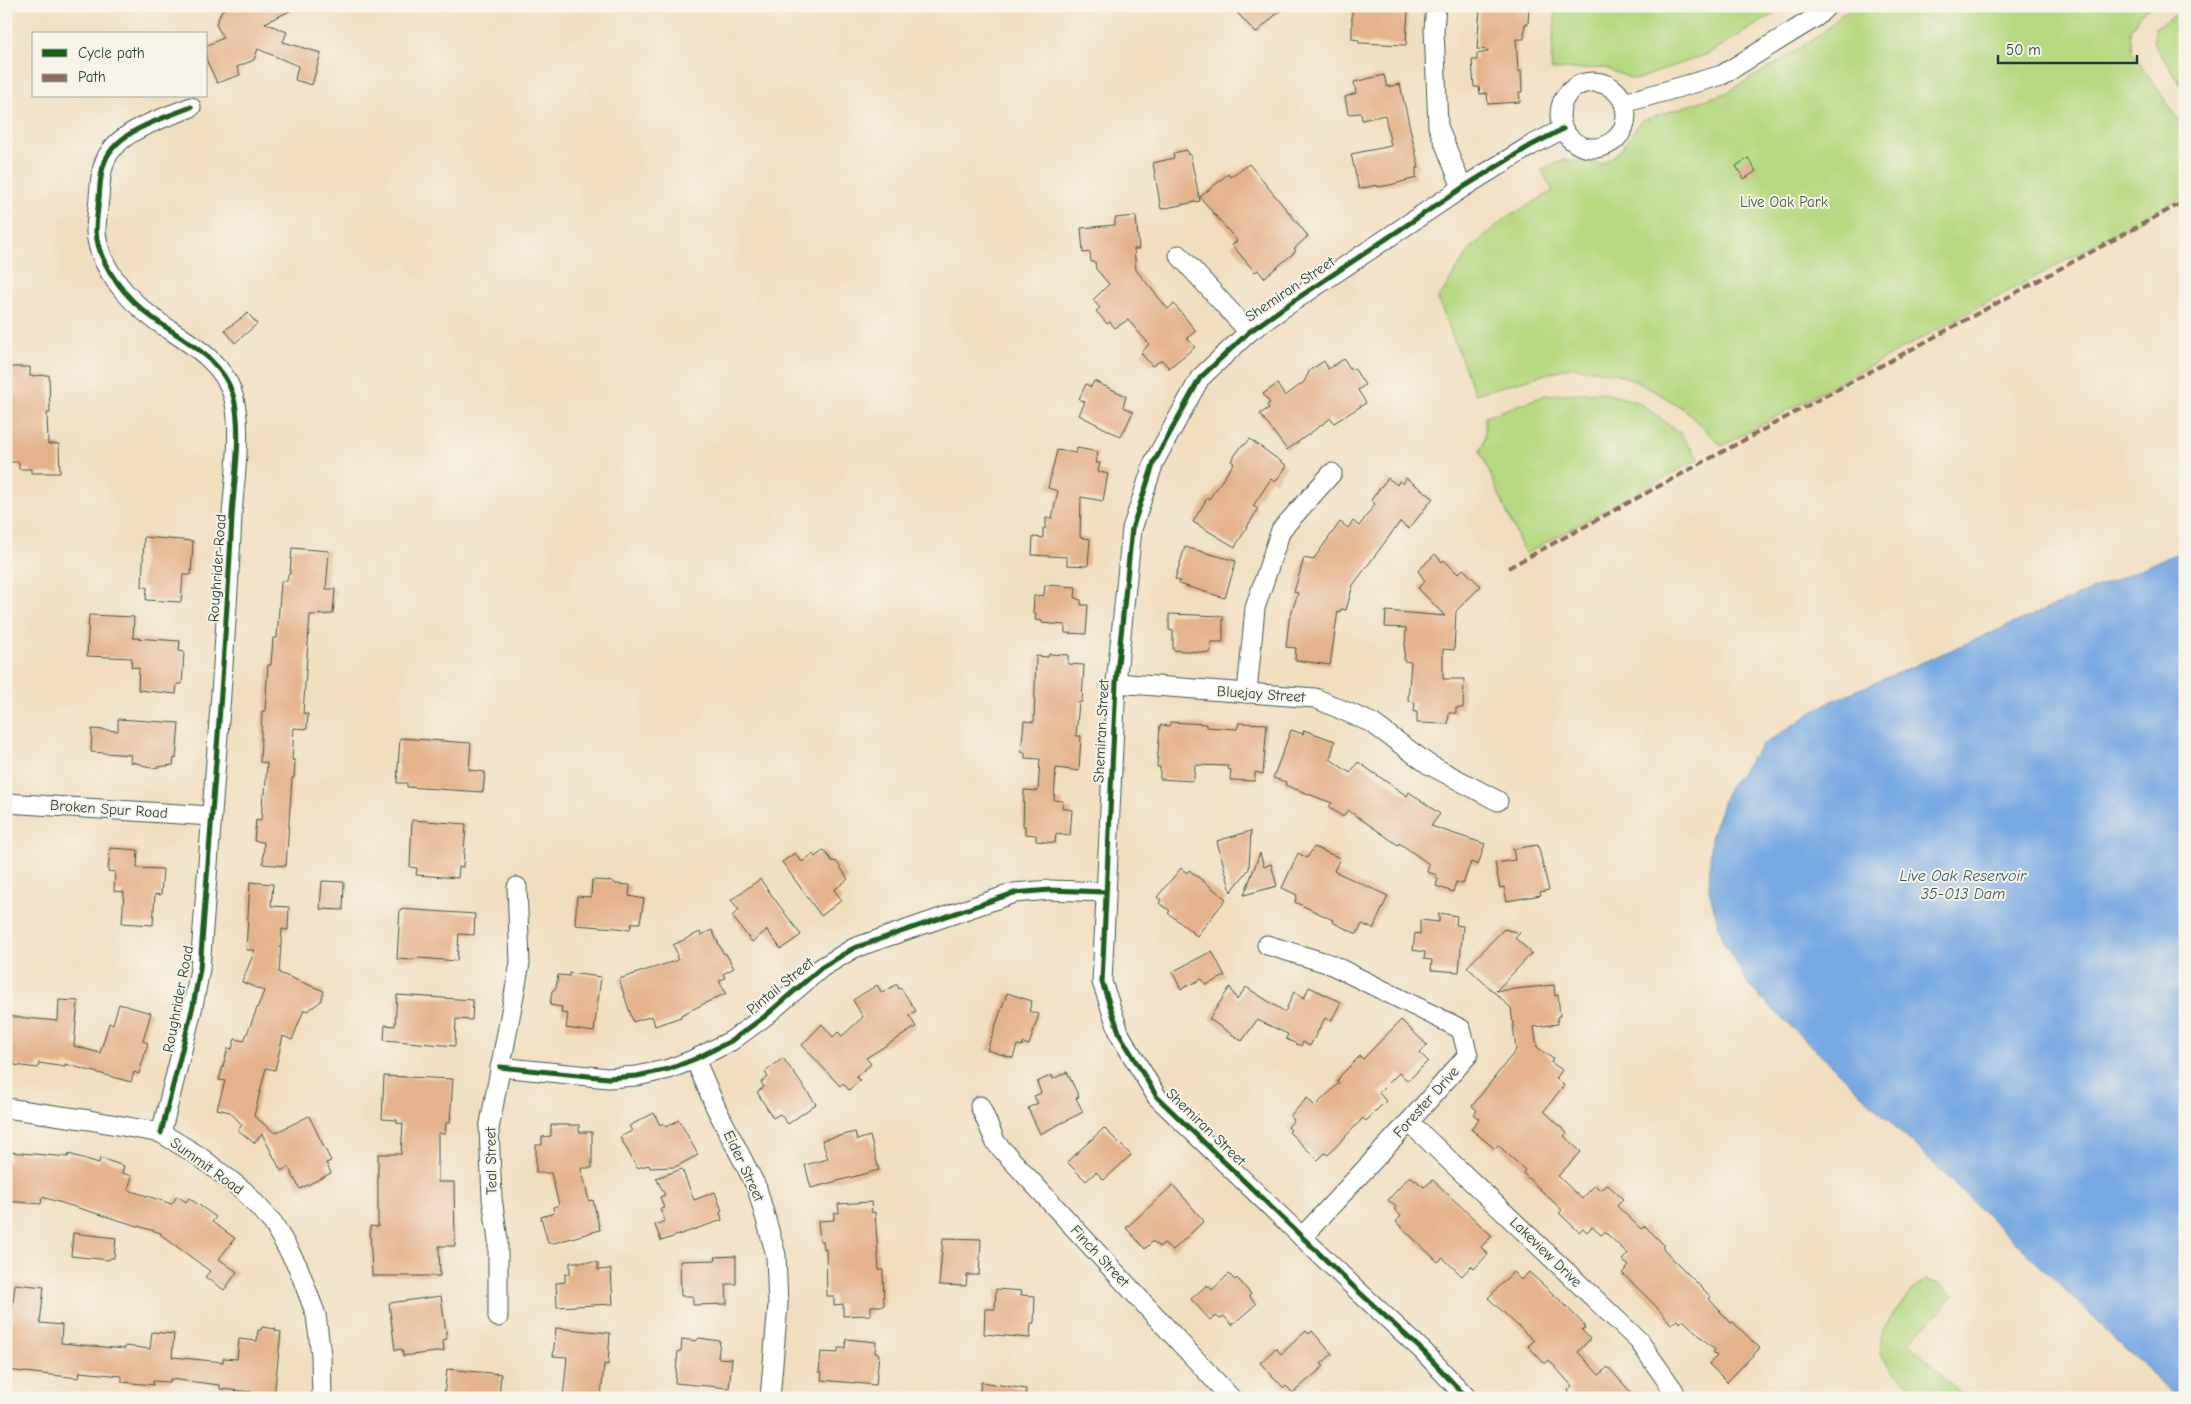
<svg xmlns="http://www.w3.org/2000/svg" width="2191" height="1404" font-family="'Comic Neue',sans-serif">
	<rect width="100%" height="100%" fill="#f7f3e8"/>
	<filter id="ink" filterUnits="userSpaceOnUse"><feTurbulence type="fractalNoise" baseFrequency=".02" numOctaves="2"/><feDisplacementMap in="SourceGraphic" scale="10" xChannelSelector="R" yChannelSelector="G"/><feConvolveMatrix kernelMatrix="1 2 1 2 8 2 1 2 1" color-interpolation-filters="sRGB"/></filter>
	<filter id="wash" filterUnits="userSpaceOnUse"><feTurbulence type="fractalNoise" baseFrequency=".0096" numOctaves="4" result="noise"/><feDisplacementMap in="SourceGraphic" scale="20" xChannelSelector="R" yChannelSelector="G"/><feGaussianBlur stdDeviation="1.12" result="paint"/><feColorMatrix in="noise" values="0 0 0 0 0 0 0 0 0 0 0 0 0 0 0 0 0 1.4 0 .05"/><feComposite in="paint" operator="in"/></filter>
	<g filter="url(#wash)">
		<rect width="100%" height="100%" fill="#f1debf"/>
		<g fill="#b6d881" stroke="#6a8a5a">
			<polygon points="1556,6 1783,6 1784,8 1708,54 1635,80 1605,68 1551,70"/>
			<polygon points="1851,6 2152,6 2141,13 2130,31 2132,52 2185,129 2185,196 1722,446 1684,409 1646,386 1615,373 1571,367 1475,394 1438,299 1471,248 1503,220 1553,191 1541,169 1565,160 1602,164 1619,152 1641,121 1726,93 1777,63 1821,34"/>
			<polygon points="2185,9 2185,91 2153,42 2156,27"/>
			<polygon points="1601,392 1638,402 1680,433 1699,459 1525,554 1480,451 1485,438 1485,417 1546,395"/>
			<polygon points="1925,1280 1937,1283 1953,1295 1944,1307 1908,1342 1965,1398 1921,1398 1891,1368 1880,1353 1882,1330 1908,1295"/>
		</g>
		<polygon fill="#76a8e2" stroke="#4a728b" points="2185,550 2185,1398 2177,1398 1751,988 1723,941 1709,890 1711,838 1728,789 1761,746 1825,704"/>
		<polygon fill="#f1debf" points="2034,1261 2096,1320 2094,1322 2032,1262"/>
		<g id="blocks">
			<g fill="#e4b28b">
				<polygon points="232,6 300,6 265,23 287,32 283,42 321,53 312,85 295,80 298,66 258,49 254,60 237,67 240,75 217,83 206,59 206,46 223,38 216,24 222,10"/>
				<polygon points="1231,6 1285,6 1256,33"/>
				<polygon points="1356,6 1392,6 1392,8 1408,9 1406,45 1359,43 1359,40 1352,39 1352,11"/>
				<polygon points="1490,6 1529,6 1528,24 1525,24 1524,39 1516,39 1518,71 1521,71 1522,92 1519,92 1520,102 1488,104 1487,93 1480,94 1479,87 1474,87 1472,60 1477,60 1477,54 1488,52 1488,50 1477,49 1480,8 1489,9"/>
				<polygon points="1384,75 1387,87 1400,84 1419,168 1416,168 1416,178 1390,185 1377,187 1377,185 1359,189 1351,154 1391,146 1385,115 1362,120 1361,113 1348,114 1345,97 1356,93 1354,82"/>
				<polygon points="1187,150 1188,155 1190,154 1200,201 1161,209 1153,163 1174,158 1173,153"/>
				<polygon points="1748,158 1756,171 1744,179 1736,166"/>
				<polygon points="1249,164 1308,236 1294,249 1296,251 1264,278 1258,270 1255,272 1232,245 1237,241 1200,197 1228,174 1230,177"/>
				<polygon points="1136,216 1139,249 1134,249 1136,270 1168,309 1174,304 1196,331 1187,338 1195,347 1169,368 1162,360 1152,366 1141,353 1149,344 1128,320 1115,328 1110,322 1107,324 1096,311 1100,308 1093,300 1109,284 1096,269 1095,262 1091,262 1090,252 1083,253 1081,228 1115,225 1115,218"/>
				<polygon points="248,313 257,324 235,343 225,330"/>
				<polygon points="1344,359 1351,370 1354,368 1365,385 1358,390 1366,403 1334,423 1331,418 1287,450 1260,414 1269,408 1267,405 1270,403 1263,394 1277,384 1285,396 1304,382 1310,370 1324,361 1328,369"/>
				<polygon points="6,367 30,367 30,376 49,375 50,413 47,413 48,444 59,444 60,473 31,473 31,469 19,469 19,462 6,462"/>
				<polygon points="1094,381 1126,396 1123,407 1133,412 1121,437 1079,415 1085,402 1079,399 1086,384 1091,387"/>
				<polygon points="1250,439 1287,466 1275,482 1271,479 1253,506 1258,509 1235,547 1193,522 1207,498 1209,499 1234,463 1231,461 1243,444 1245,445"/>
				<polygon points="1077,448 1098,452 1096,463 1100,463 1098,471 1108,474 1103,501 1081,497 1080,537 1090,539 1088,566 1067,565 1067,557 1032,555 1033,537 1043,538 1043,528 1046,528 1046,518 1052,518 1058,491 1048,488 1057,450 1076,453"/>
				<polygon points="1388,478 1397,485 1399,481 1403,484 1406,478 1433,498 1409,529 1400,522 1353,585 1346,610 1341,609 1340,612 1338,611 1330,665 1295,660 1296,648 1286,647 1289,620 1298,593 1294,592 1304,558 1313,560 1340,522 1348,528 1353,521 1359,526 1375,504 1371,500"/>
				<polygon points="144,537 193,541 191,575 183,575 181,602 146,600 147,587 142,587"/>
				<polygon points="1185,547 1236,561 1225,598 1179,584 1180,581 1175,579"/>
				<polygon points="292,548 329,551 326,589 335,589 333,614 310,615 303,713 308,714 307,729 294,728 292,760 295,760 294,778 292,778 286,866 263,864 264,842 254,841 256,820 261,821 263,794 265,794 267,763 260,762 262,711 265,711 268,665 271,665 273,638 277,638 281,581 287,581 288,574 290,574"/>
				<polygon points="1435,554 1442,562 1444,560 1458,574 1463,569 1481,586 1456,611 1454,650 1443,649 1443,679 1464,679 1463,708 1456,708 1456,713 1449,713 1448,724 1417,723 1417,712 1414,712 1415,702 1408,701 1411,662 1404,661 1406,628 1385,627 1386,611 1445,616 1418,588 1425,581 1418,571"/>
				<polygon points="1045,585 1076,587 1075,598 1081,600 1081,605 1088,605 1086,634 1065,633 1065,625 1042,623 1042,621 1035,620 1036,613 1033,613 1034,596 1044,595"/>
				<polygon points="1169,614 1223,616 1223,642 1211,642 1210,653 1173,650 1173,631 1169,630"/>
				<polygon points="89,615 134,617 133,638 180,641 179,651 184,652 182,684 177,684 176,694 138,690 139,668 131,667 132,658 87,656"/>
				<polygon points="1049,654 1068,655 1068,664 1084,665 1082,702 1079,702 1076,736 1081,736 1079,771 1056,768 1054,800 1063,801 1062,808 1072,810 1070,836 1056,834 1055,843 1036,841 1036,835 1025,834 1025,826 1023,826 1024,790 1038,791 1040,759 1025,758 1025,753 1021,752 1024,721 1034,722 1036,656 1048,657"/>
				<polygon points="118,719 179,723 176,759 174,758 173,765 151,768 137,763 130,762 131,755 91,752 92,729 118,731"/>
				<polygon points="1170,722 1206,724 1206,727 1237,729 1239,723 1267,724 1263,774 1255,772 1255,781 1230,780 1231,770 1228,769 1228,766 1195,765 1194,779 1192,781 1160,779 1160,767 1157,767 1160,725 1170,726"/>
				<polygon points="1291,730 1303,734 1304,730 1335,741 1330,759 1350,773 1358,762 1407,796 1409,792 1440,814 1431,826 1485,844 1478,865 1471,862 1463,884 1456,882 1453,892 1436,886 1438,879 1435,878 1437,875 1427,872 1429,864 1399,843 1398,845 1348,810 1343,817 1329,807 1332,803 1285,785 1286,782 1273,778"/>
				<polygon points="400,738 471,743 469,770 485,772 483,792 407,787 407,783 397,783"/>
				<polygon points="412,820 466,824 463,867 459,867 458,878 416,875 417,868 410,867"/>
				<polygon points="1251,831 1249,869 1231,892 1217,841"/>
				<polygon points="1538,845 1549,890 1540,892 1541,895 1507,901 1504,887 1500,888 1495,863 1515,860 1513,849"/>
				<polygon points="1314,847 1340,858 1334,871 1388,896 1373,929 1362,924 1357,934 1332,922 1333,920 1295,902 1297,895 1282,888 1298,853 1307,858"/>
				<polygon points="110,848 138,850 137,868 163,869 161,895 155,894 153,925 122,923 124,892 114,891 115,872 108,871"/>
				<polygon points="824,850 832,861 837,862 848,879 834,890 842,900 821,916 782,862 795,853 802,862 813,854 815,857"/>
				<polygon points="1260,853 1264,867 1271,864 1277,886 1244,895"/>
				<polygon points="1181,868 1187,873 1189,870 1226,899 1197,936 1168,913 1170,911 1159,903 1161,900 1157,897"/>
				<polygon points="760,879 801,935 781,949 767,930 752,942 732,916 739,910 731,900"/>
				<polygon points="592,880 613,881 616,884 630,885 629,896 644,899 640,923 632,923 630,929 575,925 577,896 591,897"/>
				<polygon points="322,881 344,882 343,910 320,909"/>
				<polygon points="250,882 273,884 271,906 289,907 288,930 282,929 279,973 324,991 321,1001 308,1011 304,1010 292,1040 283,1036 275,1070 266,1068 254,1116 275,1133 309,1116 331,1161 326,1163 331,1173 300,1189 288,1167 281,1171 262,1134 254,1143 238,1130 242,1125 230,1112 217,1109 225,1081 219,1080 228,1048 232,1049 235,1039 244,1041 264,991 242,982 255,950 246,950"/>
				<polygon points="400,909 475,914 474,935 459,934 457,961 419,958 410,960 397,959"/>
				<polygon points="1439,913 1457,916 1456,925 1463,926 1459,972 1431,970 1432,960 1424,959 1425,952 1413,950 1415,933 1420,934 1420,920 1439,922"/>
				<polygon points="1504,929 1520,933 1515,938 1532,953 1496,991 1554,985 1555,996 1558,995 1560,1016 1557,1017 1558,1024 1534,1027 1537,1047 1553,1059 1551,1062 1562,1070 1556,1079 1564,1085 1544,1111 1567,1133 1564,1136 1581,1152 1558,1176 1582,1199 1595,1185 1600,1190 1608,1185 1623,1199 1617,1206 1641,1229 1645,1226 1664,1245 1662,1247 1673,1259 1711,1297 1709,1299 1731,1323 1733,1322 1760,1348 1727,1382 1709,1364 1717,1356 1713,1352 1715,1350 1683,1320 1680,1323 1677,1320 1671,1324 1653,1303 1622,1273 1629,1266 1622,1260 1628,1254 1605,1232 1601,1235 1592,1227 1587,1232 1583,1228 1579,1232 1559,1213 1562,1210 1523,1173 1525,1170 1498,1145 1495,1149 1471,1129 1479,1119 1474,1115 1477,1110 1472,1106 1516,1050 1511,1008 1467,967"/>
				<polygon points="712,930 723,953 726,954 734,968 723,974 725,978 719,981 726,993 681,1015 681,1017 655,1026 652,1016 633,1022 619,979 678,960 676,956 678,955 673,945 700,932 701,935"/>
				<polygon points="1212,951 1225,976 1206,985 1202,979 1181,989 1172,972"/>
				<polygon points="569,973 601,977 594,1032 566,1028 568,1014 561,1013 562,1007 550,1005 552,991 556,988 558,975 569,976"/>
				<polygon points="897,984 899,989 901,988 916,1011 909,1015 916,1027 866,1058 871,1064 856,1077 860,1080 849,1090 843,1083 840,1086 802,1045 822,1024 833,1037 838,1032 842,1036 863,1017 853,1000 877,985 882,993"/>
				<polygon points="1230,987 1237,1000 1246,987 1285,1012 1294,992 1304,998 1309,987 1341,1002 1331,1021 1325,1018 1310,1046 1303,1042 1301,1046 1286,1039 1288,1034 1257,1020 1242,1041 1209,1019"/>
				<polygon points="1007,993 1032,1001 1029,1011 1039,1014 1029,1045 1023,1043 1022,1046 1017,1045 1013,1058 987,1050"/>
				<polygon points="397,995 473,1000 472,1020 456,1019 455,1046 384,1040 385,1025 395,1026"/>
				<polygon points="59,1000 78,1001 74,1046 100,1053 109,1023 113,1024 119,1004 151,1013 143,1041 148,1043 139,1074 134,1072 131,1082 65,1064 65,1067 39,1063 38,1068 14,1065 14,1061 6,1060 6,1016 58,1021"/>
				<polygon points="1401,1020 1427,1045 1420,1053 1428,1061 1408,1081 1399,1073 1379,1093 1386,1101 1366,1121 1363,1118 1328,1155 1325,1153 1318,1160 1289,1132 1291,1130 1288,1127 1294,1120 1290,1116 1307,1098 1315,1106 1339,1083 1337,1082 1341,1075 1360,1056 1363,1059"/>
				<polygon points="783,1058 816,1104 788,1124 780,1114 773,1118 757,1092 764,1087 761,1082 768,1077 765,1072"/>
				<polygon points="1067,1072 1079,1097 1076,1098 1083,1112 1040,1134 1028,1108 1038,1103 1034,1096 1041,1093 1037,1082 1052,1075 1053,1079"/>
				<polygon points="384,1076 453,1079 450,1123 446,1123 445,1134 438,1133 438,1182 454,1182 455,1246 439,1246 440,1276 372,1276 370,1226 378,1227 378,1154 401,1154 403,1124 397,1123 397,1120 382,1119"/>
				<polygon points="654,1113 660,1125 663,1123 666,1127 679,1120 698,1155 675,1167 650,1168 649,1165 637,1168 620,1137 632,1131 629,1126"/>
				<polygon points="551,1125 579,1125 579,1132 592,1132 592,1168 581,1168 589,1201 593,1200 600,1230 554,1243 548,1243 541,1217 554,1213 553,1207 559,1205 551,1173 536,1173 536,1145 542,1145 542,1137 551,1136"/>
				<polygon points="1104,1128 1131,1155 1104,1180 1096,1172 1086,1181 1067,1162"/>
				<polygon points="855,1132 857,1140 870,1136 879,1170 811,1188 805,1165 828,1159 822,1140"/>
				<polygon points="10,1152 68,1157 69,1154 99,1163 100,1158 124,1166 122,1173 132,1176 128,1190 172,1204 177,1196 186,1202 189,1198 216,1217 212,1222 235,1238 219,1259 237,1272 224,1290 205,1277 210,1271 161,1235 161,1233 42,1197 41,1204 6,1201 6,1161 10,1161"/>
				<polygon points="682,1169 694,1200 715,1192 722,1211 720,1212 722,1220 661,1241 655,1225 665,1221 660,1209 664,1208 660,1197 665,1195 656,1178"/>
				<polygon points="1410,1176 1424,1187 1433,1180 1492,1236 1481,1247 1488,1254 1474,1269 1471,1266 1462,1276 1443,1258 1438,1262 1396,1222 1401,1216 1394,1209 1396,1207 1388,1200"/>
				<polygon points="1173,1185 1204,1221 1173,1250 1164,1243 1159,1247 1153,1241 1145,1249 1126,1228"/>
				<polygon points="871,1202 872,1213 875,1212 879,1270 883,1270 884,1306 871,1306 871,1315 843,1316 843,1304 834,1305 834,1296 827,1296 826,1249 824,1249 823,1241 820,1241 818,1221 834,1220 834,1213 839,1213 838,1204"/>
				<polygon points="73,1233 116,1238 114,1258 110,1258 109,1260 71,1256"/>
				<polygon points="943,1238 981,1239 979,1275 967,1275 966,1286 939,1285"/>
				<polygon points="736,1256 736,1284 726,1284 727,1304 693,1305 693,1296 681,1296 680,1261 716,1260 715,1257"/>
				<polygon points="570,1262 592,1262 598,1263 598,1270 611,1269 613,1304 557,1307 556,1283 565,1282 565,1274 570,1274"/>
				<polygon points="1513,1272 1521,1280 1529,1272 1563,1303 1586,1327 1582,1330 1590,1339 1578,1352 1599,1375 1608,1367 1636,1398 1575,1398 1568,1390 1572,1386 1549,1360 1545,1364 1528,1346 1534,1341 1488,1298"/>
				<polygon points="1229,1274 1235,1280 1237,1278 1251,1294 1249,1296 1256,1304 1232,1325 1224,1316 1220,1319 1216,1316 1210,1320 1191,1299 1207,1285 1212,1290"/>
				<polygon points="15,1284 44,1287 40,1323 62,1325 61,1343 125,1349 125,1346 150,1349 152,1332 174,1334 172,1357 223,1362 223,1358 237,1359 239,1339 257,1341 258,1330 261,1330 262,1327 276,1329 275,1331 281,1332 274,1397 252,1395 252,1392 220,1389 220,1385 170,1379 170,1382 153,1381 153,1385 122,1382 122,1376 80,1372 79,1378 6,1370 6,1321 11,1321"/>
				<polygon points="996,1289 1022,1291 1021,1295 1035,1296 1034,1323 1031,1323 1030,1338 984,1334 985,1309 995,1309"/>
				<polygon points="441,1296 447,1339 443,1340 444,1351 403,1356 402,1349 395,1350 389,1303"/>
				<polygon points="556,1328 610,1333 608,1365 604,1364 601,1398 563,1398 567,1357 553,1356"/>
				<polygon points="1306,1331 1309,1334 1312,1331 1332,1354 1321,1364 1324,1366 1293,1393 1286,1386 1284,1388 1260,1363 1276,1348 1281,1354"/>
				<polygon points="699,1338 720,1341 718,1358 732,1359 729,1388 675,1383 678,1351 681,1351 682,1339 696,1341"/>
				<polygon points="846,1339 876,1342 875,1353 879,1354 876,1385 821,1380 822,1372 819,1372 821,1352 838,1353 838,1348 845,1348"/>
				<polygon points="447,1369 501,1374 499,1398 444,1398"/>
				<polygon points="981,1382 1026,1389 1026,1398 979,1398"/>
			</g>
		</g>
	</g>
	<g filter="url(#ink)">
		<use href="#blocks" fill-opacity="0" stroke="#3e5549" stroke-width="1"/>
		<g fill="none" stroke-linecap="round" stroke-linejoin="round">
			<g stroke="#3e5549" stroke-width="21">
				<g id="minor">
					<polyline points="1436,6 1434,29 1438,126 1462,188"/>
					<circle cx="1593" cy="115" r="33"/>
					<polyline points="1624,103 1722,75 1816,17 1827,6"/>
					<polyline points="1179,255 1249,332"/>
					<polyline points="1116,683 1315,698 1372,723 1428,764 1498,801"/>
					<polyline points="1247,693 1255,608 1281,530 1332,473"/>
					<polyline points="6,803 211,816"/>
					<polyline points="1267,945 1330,964 1461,1029 1468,1055 1409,1122 1302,1237"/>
					<polyline points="695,1059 716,1108 757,1188 776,1255 778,1305 770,1398"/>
					<polyline points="500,1067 608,1078 637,1076 669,1069 695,1059 731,1041 764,1017 821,968 854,948 1014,893 1050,890 1105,892"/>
					<polyline points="980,1106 996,1143 1231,1398"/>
					<polyline points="6,1108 89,1120 161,1133 199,1156 244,1191 273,1223 298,1267 316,1315 321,1355 322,1398"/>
					<polyline points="1409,1122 1639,1341 1674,1391"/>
					<path d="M161 1133 193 1006 200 969C211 818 225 667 232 516 234 481 243 428 233 395 222 358 183 340 154 319 127 299 99 267 96 232 96 221 98 209 99 198 100 187 100 174 104 164 114 131 163 119 191 107"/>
					<polyline points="498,1317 498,1240 492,1198 489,1129 520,963 517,887"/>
					<polyline points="1467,1398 1423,1351 1358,1291 1157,1097 1120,1035 1102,982 1116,683 1132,529 1154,462 1200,378 1249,332 1283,308 1462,188 1530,146 1563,129"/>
				</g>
			</g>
			<use href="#minor" stroke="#fff" stroke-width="19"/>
			<polyline stroke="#8d6e63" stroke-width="4" stroke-dasharray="8 4" stroke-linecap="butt" points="1508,568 2185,201"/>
			<g stroke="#f7f3e8" stroke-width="8">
				<g id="cycleway">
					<polyline points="500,1067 608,1078 637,1076 669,1069 695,1059 731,1041 764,1017 821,968 854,948 1014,893 1050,890 1105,892"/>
					<path d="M161 1133 193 1006 200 969C211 818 225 667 232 516 234 481 243 428 233 395 222 358 183 340 154 319 127 299 99 267 96 232 96 221 98 209 99 198 100 187 100 174 104 164 114 131 163 119 191 107"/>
					<polyline points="1467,1398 1423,1351 1358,1291 1157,1097 1120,1035 1102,982 1116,683 1132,529 1154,462 1200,378 1249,332 1283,308 1462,188 1530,146 1563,129"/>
				</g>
			</g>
			<use href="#cycleway" stroke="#1b5e20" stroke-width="5"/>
		</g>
	</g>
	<g text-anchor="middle" stroke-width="4" stroke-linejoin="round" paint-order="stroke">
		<g font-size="15" fill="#3d5c43" stroke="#f7f3e8">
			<text x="1784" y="207">Live Oak Park</text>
		</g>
		<g font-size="15" fill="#1f3d34" stroke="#f7f3e8">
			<text transform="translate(1290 289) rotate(-34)" y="5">Shemiran Street</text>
			<text transform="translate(217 568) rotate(-86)" y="5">Roughrider Road</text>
			<text transform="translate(1261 694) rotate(4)" y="5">Bluejay Street</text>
			<text transform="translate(1101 731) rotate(-87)" y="5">Shemiran Street</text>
			<text transform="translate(109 809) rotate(4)" y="5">Broken Spur Road</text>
			<text transform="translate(780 986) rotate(-39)" y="5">Pintail Street</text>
			<text transform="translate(178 999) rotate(-79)" y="5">Roughrider Road</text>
			<text transform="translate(1426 1102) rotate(-48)" y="5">Forester Drive</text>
			<text transform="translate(1206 1127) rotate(44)" y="5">Shemiran Street</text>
			<text transform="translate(491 1161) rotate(-91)" y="5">Teal Street</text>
			<text transform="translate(207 1166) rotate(36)" y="5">Summit Road</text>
			<text transform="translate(744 1166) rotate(65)" y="5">Eider Street</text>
			<text transform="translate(1546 1252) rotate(44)" y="5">Lakeview Drive</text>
			<text transform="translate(1100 1256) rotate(47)" y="5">Finch Street</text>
		</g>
		<g font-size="16" font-style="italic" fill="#355860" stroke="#f7f3e8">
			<text x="1963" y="881">Live Oak Reservoir<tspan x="1963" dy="18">35-013 Dam</tspan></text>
		</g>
	</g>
	<rect width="2191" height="1404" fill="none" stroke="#f7f3e8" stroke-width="25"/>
	<rect x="32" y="32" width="175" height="65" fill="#f7f3e8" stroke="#a1aaa0"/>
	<rect x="42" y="49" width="25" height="8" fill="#1b5e20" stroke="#a1aaa0"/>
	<text x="78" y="58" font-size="15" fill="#1f3d34">Cycle path</text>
	<rect x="42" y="74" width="25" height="8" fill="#8d6e63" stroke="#a1aaa0"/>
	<text x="78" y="82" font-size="15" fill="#1f3d34">Path</text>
	<path d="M1998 55v8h139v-8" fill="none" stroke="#1f3d34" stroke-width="2.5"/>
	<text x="2006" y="55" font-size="15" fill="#1f3d34" stroke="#f7f3e8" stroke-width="4" paint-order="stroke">50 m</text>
</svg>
